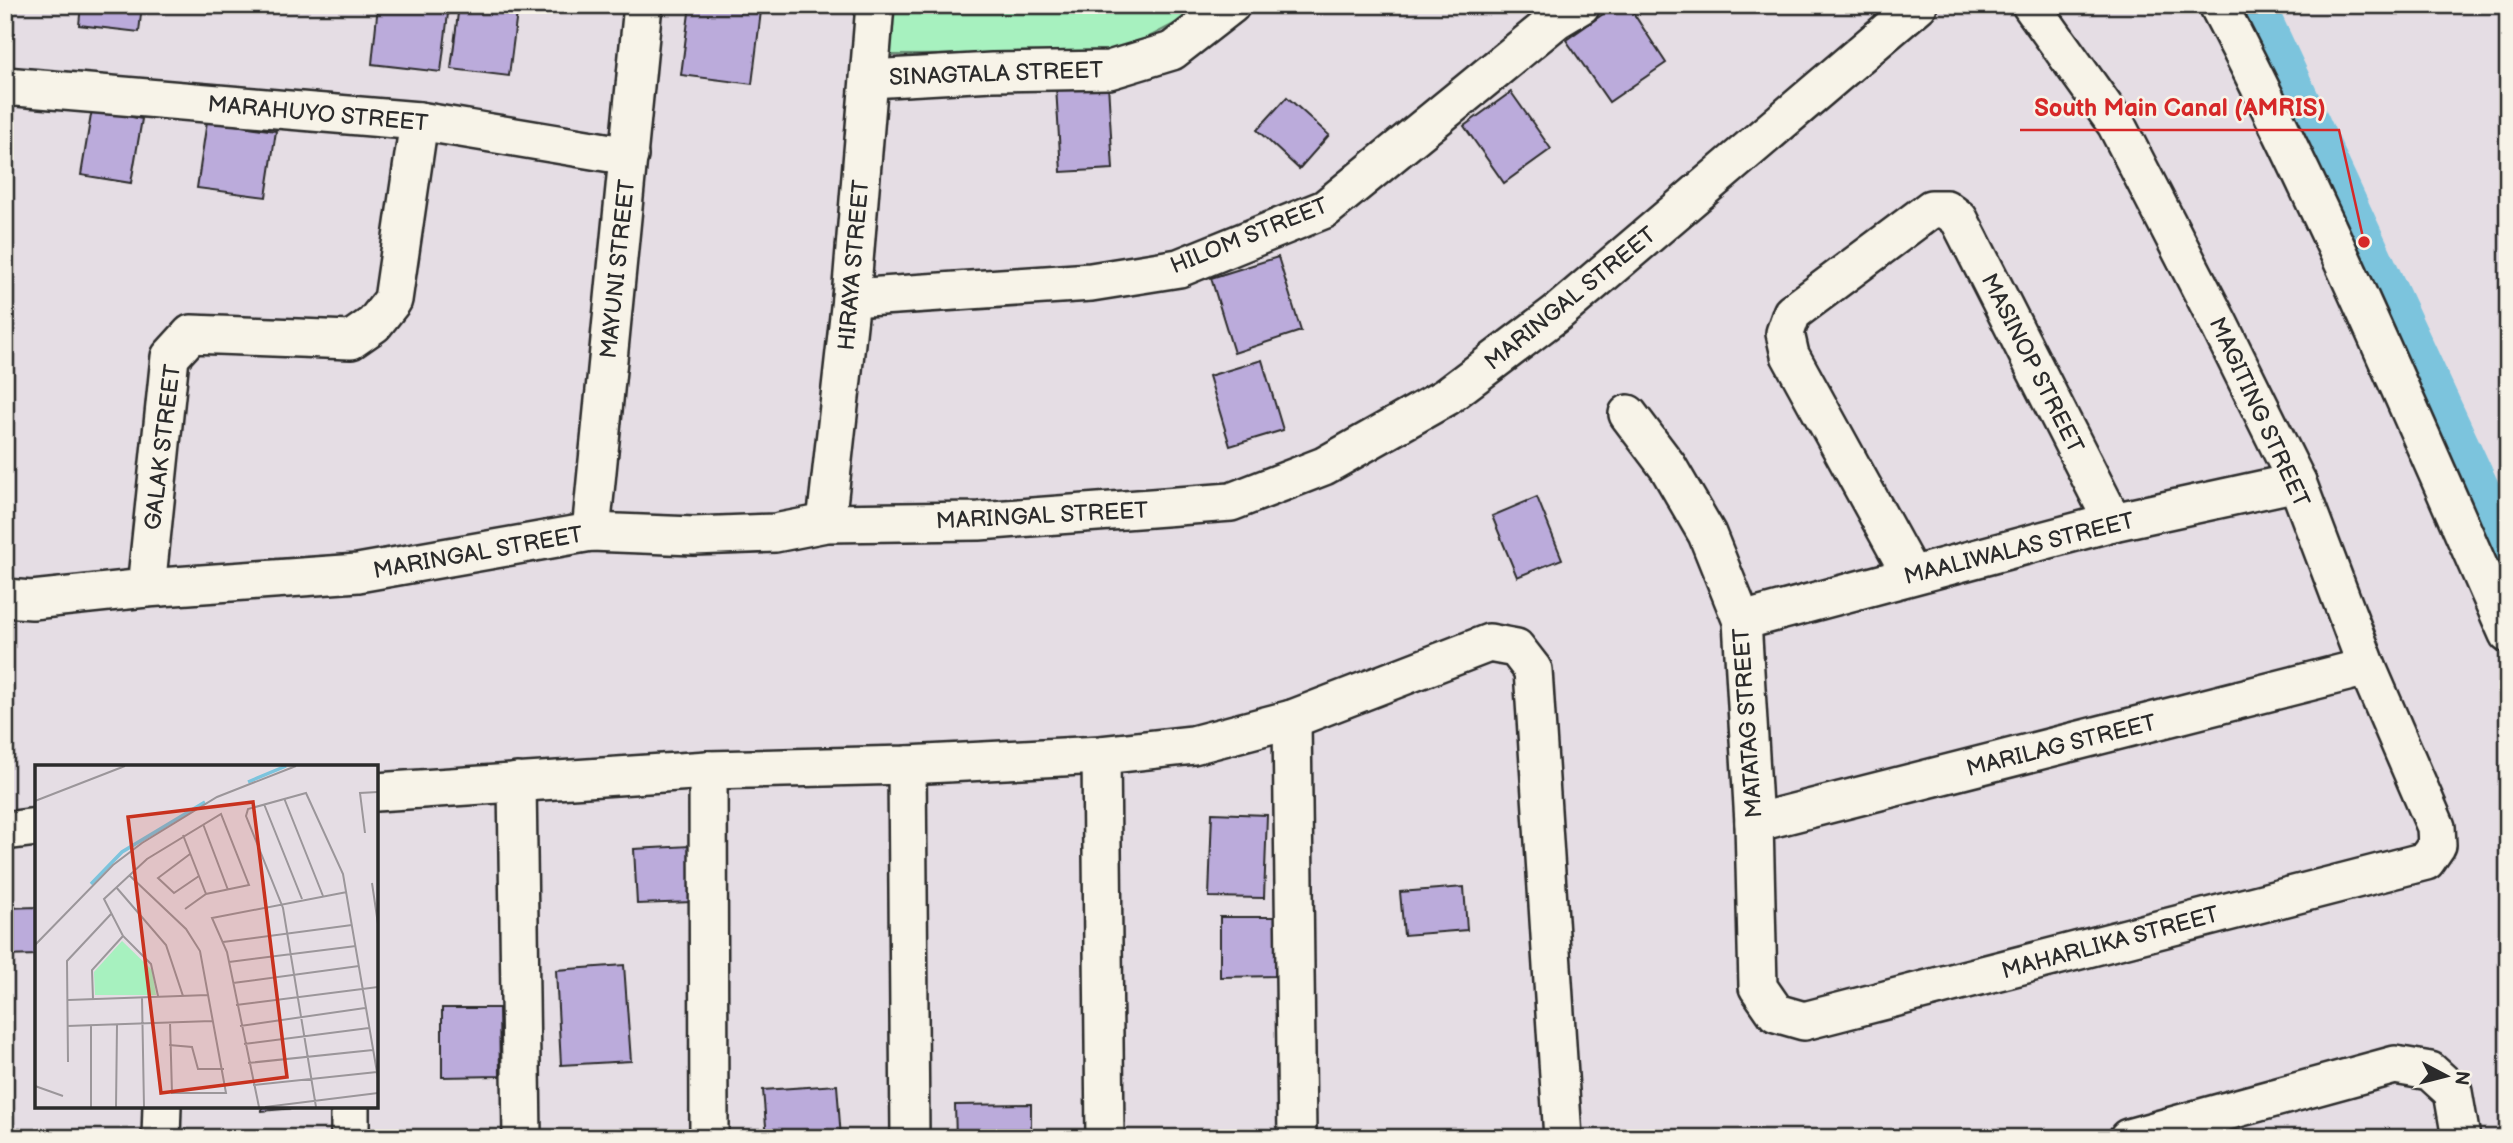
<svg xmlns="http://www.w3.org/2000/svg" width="2513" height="1143" font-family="'Balsamiq Sans',sans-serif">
	<rect width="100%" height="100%" fill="#e5dde4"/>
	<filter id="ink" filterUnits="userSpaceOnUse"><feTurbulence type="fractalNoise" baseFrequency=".0143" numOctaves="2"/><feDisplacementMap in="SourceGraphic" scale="14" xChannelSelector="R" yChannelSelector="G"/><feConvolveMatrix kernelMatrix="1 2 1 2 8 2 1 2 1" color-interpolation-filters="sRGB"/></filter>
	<g filter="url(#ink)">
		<polygon fill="#a7f1bf" stroke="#698e75" stroke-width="2" points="889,5 1211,5 1116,54 885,55"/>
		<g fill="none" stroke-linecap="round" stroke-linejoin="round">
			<polyline stroke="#7cc4dd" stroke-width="44" points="2253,5 2508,555"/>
		</g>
		<g fill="#bbabdb" stroke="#2b2b2b" stroke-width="2">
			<polygon points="81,5 142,5 139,32 79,25"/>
			<polygon points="378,5 449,5 441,72 372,64"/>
			<polygon points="459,5 518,5 509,76 451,69"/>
			<polygon points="690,5 715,5 761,11 752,84 681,75"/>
			<polygon points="1616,5 1628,5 1666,63 1609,102 1566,40"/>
			<polygon points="1108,84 1113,169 1061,172 1056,86"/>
			<polygon points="1511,92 1551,149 1504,183 1464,126"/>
			<polygon points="1287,97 1329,135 1299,169 1257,130"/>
			<polygon points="92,109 142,119 131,183 81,175"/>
			<polygon points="207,121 276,131 266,197 197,188"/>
			<polygon points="1278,257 1301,331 1234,353 1211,278"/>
			<polygon points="1262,360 1283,430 1230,446 1209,376"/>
			<polygon points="1537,497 1562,559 1517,577 1492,516"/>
			<polygon points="1212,813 1267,815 1264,898 1209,897"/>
			<polygon points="690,846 693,902 637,904 634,849"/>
			<polygon points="1464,887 1467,930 1404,935 1400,892"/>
			<polygon points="37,907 37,955 5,956 5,908"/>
			<polygon points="1220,917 1281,917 1281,976 1220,977"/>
			<polygon points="624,965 631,1061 561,1065 556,970"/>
			<polygon points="442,1008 499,1008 500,1076 442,1077"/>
			<polygon points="837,1085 841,1138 767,1138 763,1090"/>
			<polygon points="1031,1104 1031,1138 956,1138 955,1105"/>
			<polygon points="262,1106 319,1106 262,1111"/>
		</g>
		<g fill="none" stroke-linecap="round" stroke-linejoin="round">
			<g stroke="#2b2b2b" stroke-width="42">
				<g id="street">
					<path d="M2218 5C2325 210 2415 423 2508 634"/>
					<polyline points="870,79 992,72 1109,70 1172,51 1231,5"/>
					<polyline points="5,86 419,121 629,156"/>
					<polyline points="851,298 1091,282 1179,268 1325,209 1556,20 1581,5"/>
					<polyline points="1628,414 1668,467 1707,534 1742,621 1754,823 1758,987 1776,1013 1804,1021 2426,861 2437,845 2436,827 2367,667 2297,482 2218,322 2116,124 2031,5"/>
					<polyline points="826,523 851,298 875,5"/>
					<polyline points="591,532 643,5"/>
					<polyline points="1911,575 1790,355 1785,333 1792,313 1931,209 1946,209 1959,219 2113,522"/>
					<polyline points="146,588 170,357 191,334 351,340 374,324 393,300 419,121"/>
					<polyline points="5,598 32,600 146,588 358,573 591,532 694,536 775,533 826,523 979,521 1231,502 1324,466 1446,397 1557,313 1918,5"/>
					<polyline points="1742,621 2113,522 2297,482"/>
					<polyline points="1292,719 1297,1138"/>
					<polyline points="1101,755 1105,1138"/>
					<polyline points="907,765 910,1138"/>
					<polyline points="708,770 709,1138"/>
					<polyline points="517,782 522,1138"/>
					<polyline points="376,792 708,770 907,765 1101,755 1193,745 1292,719 1489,643 1516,648 1533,670 1563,1138"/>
					<polyline points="1754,823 2367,667"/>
					<polyline points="5,831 37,827"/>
					<polyline points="161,1138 162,1106"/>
					<polyline points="350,1138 350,1106"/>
					<polyline points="2128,1138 2395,1065 2430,1071 2453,1092 2461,1138"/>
				</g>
			</g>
			<use href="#street" stroke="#f7f3e8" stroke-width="37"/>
		</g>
	</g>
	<g text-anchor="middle" stroke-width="5" stroke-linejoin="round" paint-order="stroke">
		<g font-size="23" fill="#2b2b2b" stroke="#f7f3e8">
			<text transform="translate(996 73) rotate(-2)" y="8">SINAGTALA STREET</text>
			<text transform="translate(318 113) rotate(5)" y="8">MARAHUYO STREET</text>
			<text transform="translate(1249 235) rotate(-22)" y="8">HILOM STREET</text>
			<text transform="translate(853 265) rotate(-85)" y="8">HIRAYA STREET</text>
			<text transform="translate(617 269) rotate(-84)" y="8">MAYUNI STREET</text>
			<text transform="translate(1570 298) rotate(-39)" y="8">MARINGAL STREET</text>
			<text transform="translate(2033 363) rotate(63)" y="8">MASINOP STREET</text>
			<text transform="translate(2260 412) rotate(65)" y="8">MAGITING STREET</text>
			<text transform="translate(162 447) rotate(-83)" y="8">GALAK STREET</text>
			<text transform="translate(1042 515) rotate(-3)" y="8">MARINGAL STREET</text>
			<text transform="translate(2019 548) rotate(-14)" y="8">MAALIWALAS STREET</text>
			<text transform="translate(478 552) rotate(-10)" y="8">MARINGAL STREET</text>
			<text transform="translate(1747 723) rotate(-94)" y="8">MATATAG STREET</text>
			<text transform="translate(2061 745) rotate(-14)" y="8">MARILAG STREET</text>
			<text transform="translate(2110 942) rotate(-15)" y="8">MAHARLIKA STREET</text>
		</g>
	</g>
	<g transform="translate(35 765)">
		<rect width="343" height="343" fill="#e5dde4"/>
		<path d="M87 176 117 205 121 230H60L59 207Z" fill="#a7f1bf"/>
		<path fill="none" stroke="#7cc4dd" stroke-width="3.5" d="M213 17 251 1M56 119 87 87 170 37"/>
		<path fill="none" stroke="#9b969a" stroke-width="2" d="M249 33 288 131M0 36 90 1M229 39 267 134M168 59 193 125M330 68 325 28 343 27M148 70 171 129M155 89 123 113 139 128 164 111M94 110 151 164 165 186 191 328H137L135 257M337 118 343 159M81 122 131 180 148 231M188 177 317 160M0 180 78 100 107 78 182 32 261 1M194 197 321 181M198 218 324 201M123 231 116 199 88 171 69 134 112 94 186 49 214 120 171 129 150 144M107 232 109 342M58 234 57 205 88 171M33 235 173 230M201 240 343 222M32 261 177 256M56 261V342M205 261 330 243M209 279 334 263M134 280 157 282 163 304H189M33 297 32 196 76 149M213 298 338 285M218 320 342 307M0 321 28 331M81 342 82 260M224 342 192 187 177 153 312 127M230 342 343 328M281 342 248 143 211 51 213 44 271 28 308 109 343 313"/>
		<path fill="#c8321e" fill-opacity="0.15" stroke="#c8321e" stroke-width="3.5" d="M218 37 252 312 126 328 93 52Z"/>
		<rect width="343" height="343" fill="none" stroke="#2b2b2b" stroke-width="3.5"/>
	</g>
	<path fill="none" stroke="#d62828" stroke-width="2.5" d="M2364 242L2339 130H2020"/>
	<circle fill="#d62828" stroke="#f7f3e8" stroke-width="2.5" cx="2364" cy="242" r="7"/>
	<g font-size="24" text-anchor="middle" font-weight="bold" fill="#d62828" stroke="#f7f3e8" stroke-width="5" stroke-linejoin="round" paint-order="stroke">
		<text x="2180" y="116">South Main Canal (AMRIS)</text>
	</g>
	<rect width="2513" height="1143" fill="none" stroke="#f7f3e8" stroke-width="28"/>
	<rect x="14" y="14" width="2485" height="1115" fill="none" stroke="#2b2b2b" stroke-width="2.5" filter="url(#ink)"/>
	<g transform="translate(2446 1076) rotate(97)" stroke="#f7f3e8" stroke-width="5" paint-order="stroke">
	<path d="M0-5L12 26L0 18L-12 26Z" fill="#2b2b2b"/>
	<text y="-10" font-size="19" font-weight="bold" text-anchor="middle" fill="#2b2b2b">N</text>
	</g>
</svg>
